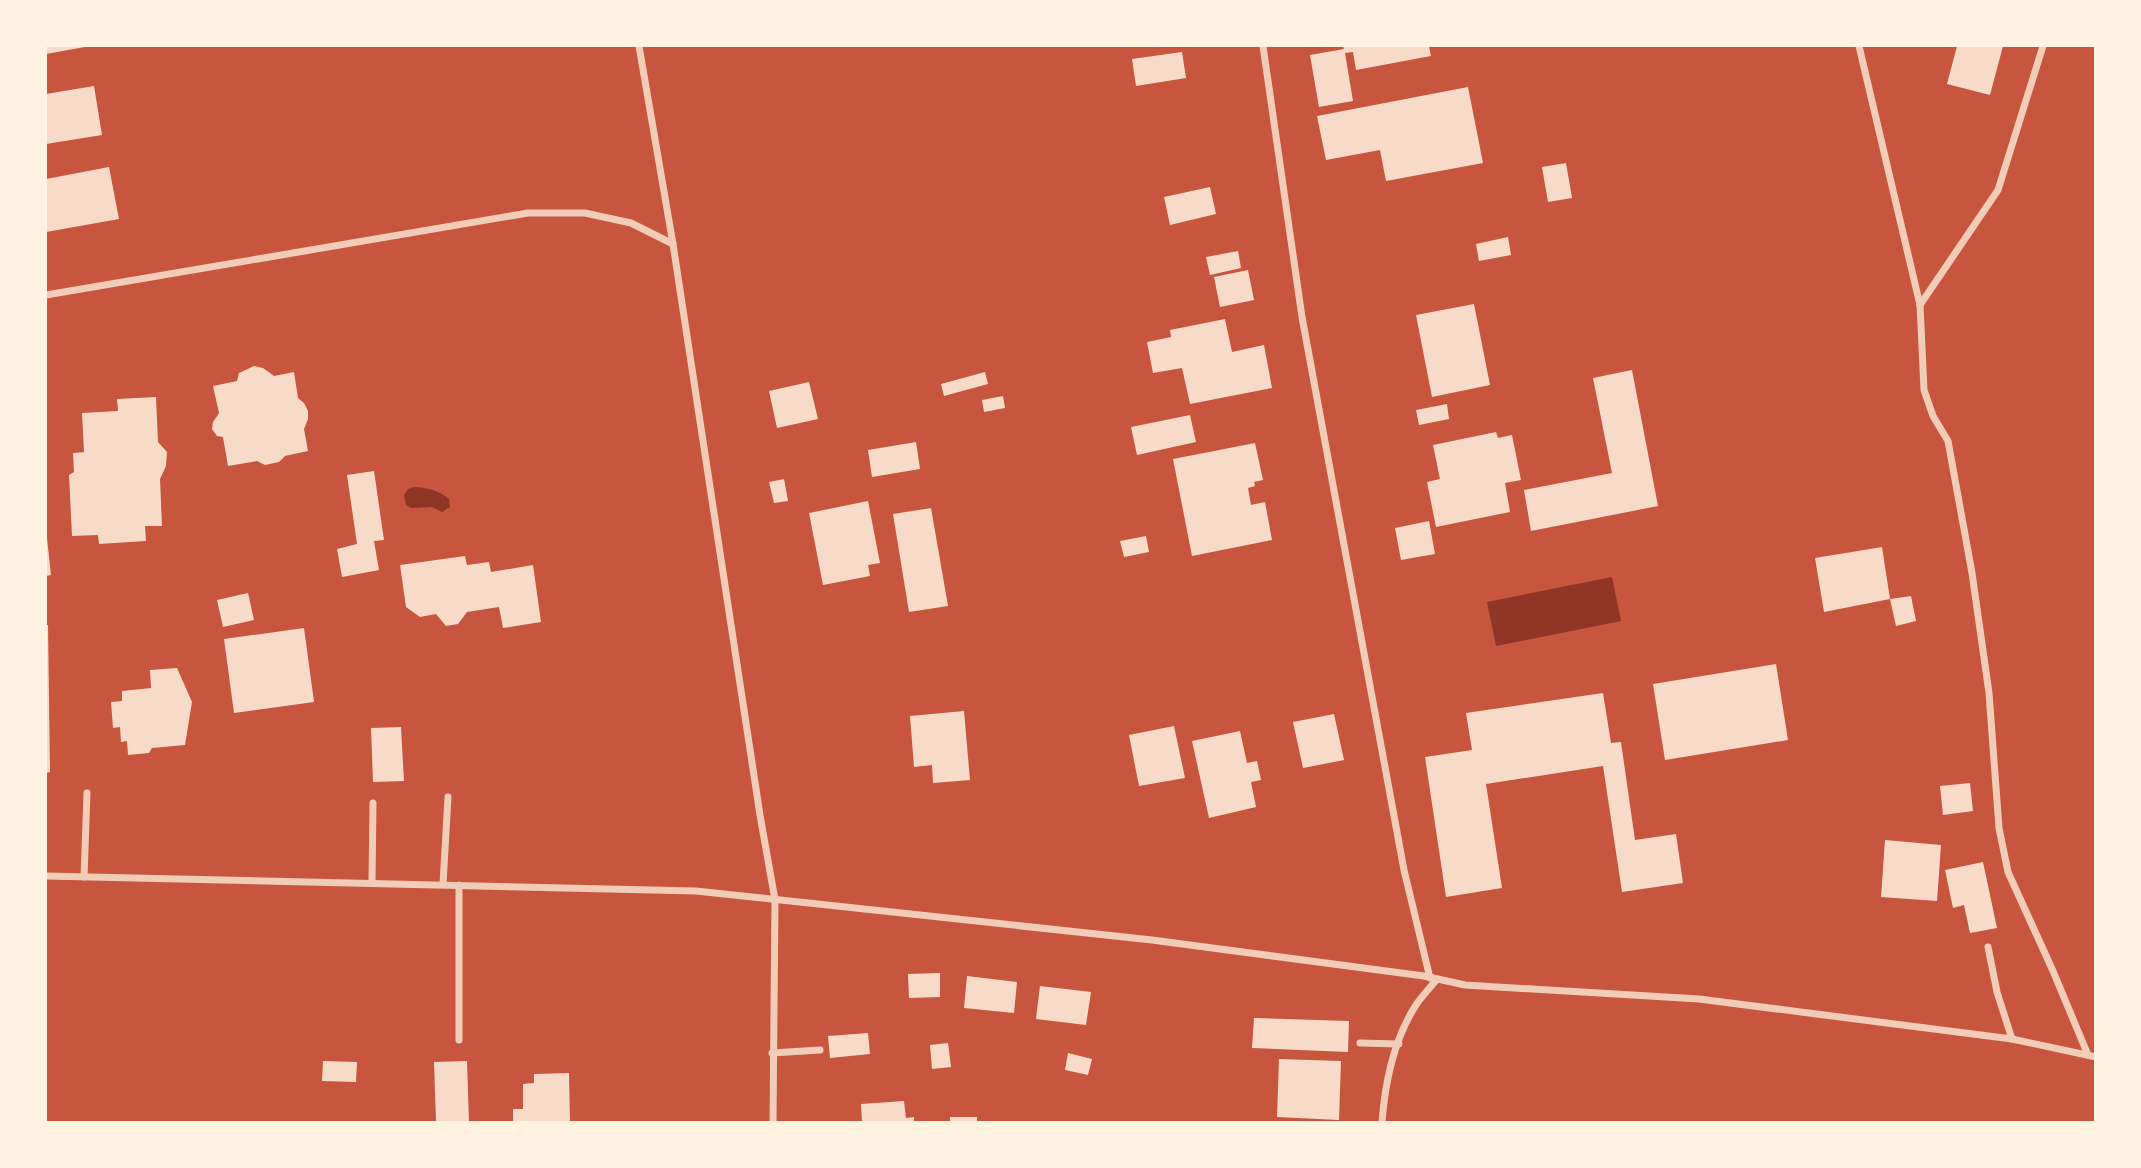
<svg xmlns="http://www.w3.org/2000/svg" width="2141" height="1168" font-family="Raleway,sans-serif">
	<rect width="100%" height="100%" fill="#c8553d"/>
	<g fill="#8f3625">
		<path d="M414 487C426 487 440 491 449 499L450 507 442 512 432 507 411 508 406 505 404 495 408 489Z"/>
		<polygon points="1612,577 1621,621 1496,646 1487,602"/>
	</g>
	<g fill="#f7dbc8">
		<polygon points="46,46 85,46 85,47 46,54"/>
		<polygon points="1343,46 1429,46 1431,56 1356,70 1353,52 1345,53 1353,101 1319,107 1310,55 1344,49"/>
		<polygon points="1957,46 2003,46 1990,95 1947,84"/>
		<polygon points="1182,52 1186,78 1136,86 1132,59"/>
		<polygon points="94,86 102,135 46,144 46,94"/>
		<polygon points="1468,87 1483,163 1386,181 1380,150 1326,160 1317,116"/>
		<polygon points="1566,163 1572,198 1548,202 1542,167"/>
		<polygon points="109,167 119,219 46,232 46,179"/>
		<polygon points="1210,187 1216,214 1170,225 1164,197"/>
		<polygon points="1508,237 1511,255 1479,261 1476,244"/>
		<polygon points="1238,251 1241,268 1210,275 1206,257"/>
		<polygon points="1248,270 1254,300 1220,307 1214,277"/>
		<polygon points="1474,304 1490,385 1432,397 1416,315"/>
		<polygon points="1225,319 1232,352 1264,345 1272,388 1190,404 1182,368 1153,373 1147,342 1171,337 1170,330"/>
		<polygon points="254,366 263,368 274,376 294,372 298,398 304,403 308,411 308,419 304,429 308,451 285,456 279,462 265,465 257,461 228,466 223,437 217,436 212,429 213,422 219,413 213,386 237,381 239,373"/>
		<polygon points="1632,370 1658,506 1531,531 1524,490 1612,473 1593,378"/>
		<polygon points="985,372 988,384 944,396 941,384"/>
		<polygon points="809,382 818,419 777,428 769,391"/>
		<polygon points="1003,396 1005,408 984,412 982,400"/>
		<polygon points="156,397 158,442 167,452 166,466 160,479 162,526 145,526 146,541 99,544 98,535 72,536 69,475 74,472 73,453 84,452 82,413 118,411 117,399"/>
		<polygon points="1447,404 1449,419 1419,425 1416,410"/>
		<polygon points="1190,415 1196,442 1137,455 1131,427"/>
		<polygon points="1496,432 1498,438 1512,435 1521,480 1505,483 1510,512 1436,527 1427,482 1440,479 1433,445"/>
		<polygon points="916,442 920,469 872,477 868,450"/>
		<polygon points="1255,443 1263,480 1254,482 1255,486 1248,488 1251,505 1265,502 1272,540 1192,556 1173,459"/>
		<polygon points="374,471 384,540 374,541 379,570 342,577 337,549 357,544 347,475"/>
		<polygon points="784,479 788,501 774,503 769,482"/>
		<polygon points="868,501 880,563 868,565 870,576 823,585 809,513"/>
		<polygon points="931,508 948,606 909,612 893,514"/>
		<polygon points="1429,521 1435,554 1401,560 1395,528"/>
		<polygon points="1146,536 1149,552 1124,557 1120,541"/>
		<polygon points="46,538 47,538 51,575 46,576"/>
		<polygon points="1882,547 1890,599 1824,612 1815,558"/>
		<polygon points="465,556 467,565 489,562 491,572 533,565 541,622 503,628 499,607 467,612 458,624 446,626 436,614 420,617 406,607 400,565"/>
		<polygon points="248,593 254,620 223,627 217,600"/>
		<polygon points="1911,596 1916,621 1896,626 1890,599"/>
		<polygon points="46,625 48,625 50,772 46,773"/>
		<polygon points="304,628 314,702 234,713 224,639"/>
		<polygon points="1776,664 1788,740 1665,760 1653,684"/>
		<polygon points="177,668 192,702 185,745 152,748 149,753 128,755 127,741 121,742 120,727 113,728 111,702 122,701 122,691 151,688 150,670"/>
		<polygon points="1603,693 1611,743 1621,742 1635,840 1676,834 1683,883 1622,892 1603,766 1486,784 1502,888 1446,897 1425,757 1472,750 1466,713"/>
		<polygon points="964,711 970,780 933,783 932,765 914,767 910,716"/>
		<polygon points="1334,714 1344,760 1303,768 1293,722"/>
		<polygon points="1174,726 1185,778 1139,786 1129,735"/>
		<polygon points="401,727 404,781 373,782 371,728"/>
		<polygon points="1240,731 1247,763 1257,761 1261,780 1251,782 1256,807 1209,818 1192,741"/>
		<polygon points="1970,783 1973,811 1943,815 1940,786"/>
		<polygon points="1885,840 1941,845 1937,901 1881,897"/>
		<polygon points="1983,862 1997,928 1970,933 1964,905 1953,908 1945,870"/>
		<polygon points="940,973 940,997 909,998 908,974"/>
		<polygon points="967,976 1017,982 1014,1013 964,1008"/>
		<polygon points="1040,986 1091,992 1086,1025 1036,1019"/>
		<polygon points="1254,1018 1349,1021 1348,1052 1252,1048"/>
		<polygon points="868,1033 870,1054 830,1058 828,1036"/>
		<polygon points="948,1043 951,1067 932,1069 930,1045"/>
		<polygon points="1068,1053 1092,1059 1088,1075 1065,1070"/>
		<polygon points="1279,1059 1341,1061 1339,1120 1277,1117"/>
		<polygon points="323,1061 357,1062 356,1082 322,1081"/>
		<polygon points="467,1061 469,1122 436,1122 434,1062"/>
		<polygon points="569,1073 570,1122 513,1122 513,1109 523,1109 523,1084 534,1083 534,1074"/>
		<polygon points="904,1101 906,1118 914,1117 914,1122 862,1122 861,1104"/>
		<rect x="950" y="1117" width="27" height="5"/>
	</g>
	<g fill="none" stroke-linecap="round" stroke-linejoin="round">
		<g stroke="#f1ccb7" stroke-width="7">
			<polyline points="639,46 673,244 760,815 775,900 773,1122"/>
			<polyline points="1263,46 1302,317 1404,870 1430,978"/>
			<polyline points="1859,46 1920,305 1924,390 1933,416 1948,441 1972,573 1989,693 1999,828 2008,872 2053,971 2088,1055"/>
			<polyline points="46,295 528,213 585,213 631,223 673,244"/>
			<polyline points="1920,305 1998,190 2043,46"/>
			<polyline points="46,876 696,891 1152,940 1424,976 1465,985 1699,999 2012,1039 2096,1057"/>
			<polyline points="84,877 87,793"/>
			<polyline points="372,882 373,803"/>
			<polyline points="443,884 448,797"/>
			<polyline points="1988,947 1997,992 2012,1039"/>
			<polyline points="459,1040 459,885"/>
			<polyline points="1360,1043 1399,1044"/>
			<polyline points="772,1053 820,1050"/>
			<path d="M1382 1122C1385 1083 1394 1039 1416 1005 1422 996 1430 988 1437 979"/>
		</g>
	</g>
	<rect width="2141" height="1168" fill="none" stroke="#fff3e0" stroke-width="94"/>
</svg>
